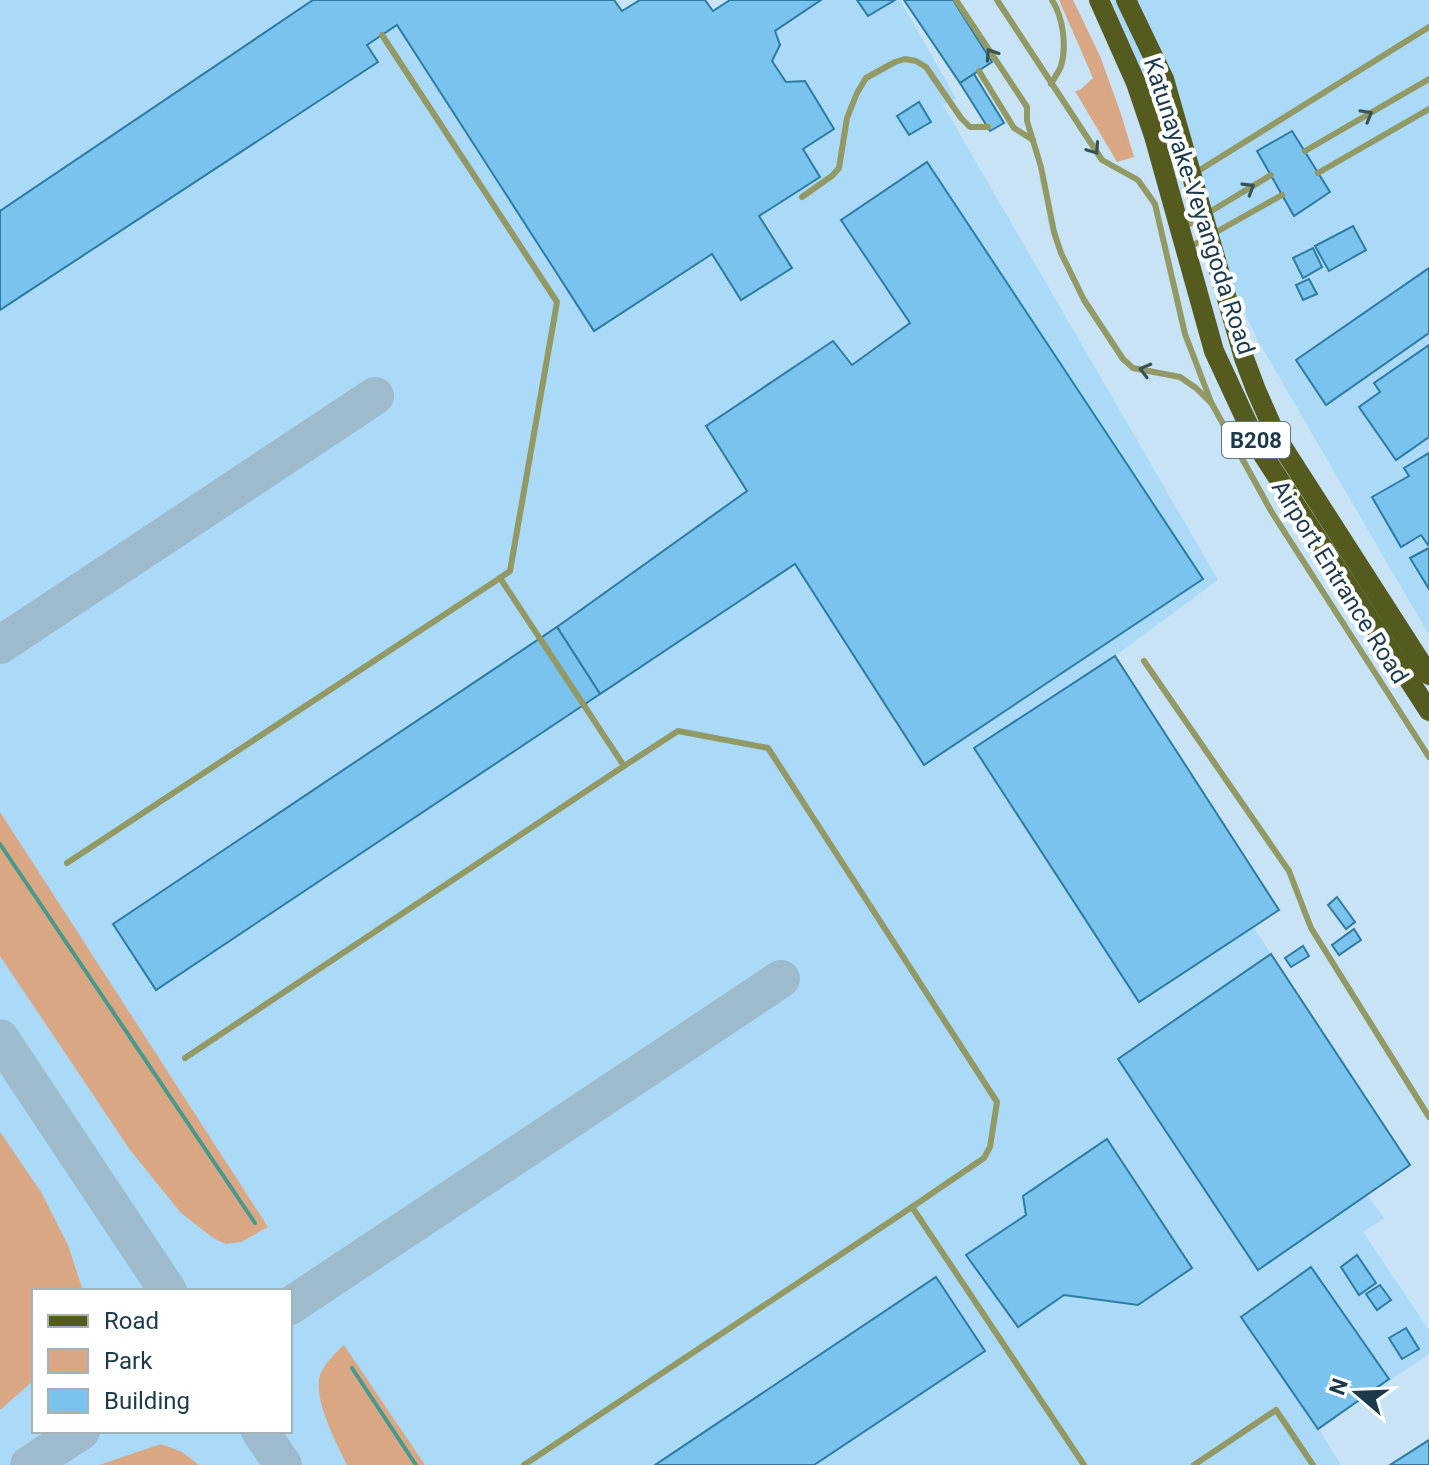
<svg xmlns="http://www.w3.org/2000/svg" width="1429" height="1465" font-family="Roboto,sans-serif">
	<rect width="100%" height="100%" fill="#c7e3f5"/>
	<g fill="#aadaf7" fill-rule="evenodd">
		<path d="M0 0H614L622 11 640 0H705L713 11 730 0H900L956 98 943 105 1218 580 1115 656 1279 910 1254 928 1410 1165 1367 1195 1384 1218 1363 1232 1429 1330V1354L1319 1429 1341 1465H0ZM34 1291H290V1431H34Z"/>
		<polygon points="1111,0 1429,0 1429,635 1257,339 1202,219"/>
	</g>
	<g fill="#daa785">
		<polygon points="1059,0 1073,0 1100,56 1121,114 1134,157 1117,162 1075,91 1080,90 1093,78"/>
		<polygon points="0,812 268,1227 241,1242 226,1244 213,1238 181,1213 130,1150 0,956"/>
		<polygon points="0,1132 41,1192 68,1245 83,1291 34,1291 34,1380 0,1410"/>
		<path d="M344 1345 425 1465H347C337 1444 316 1405 319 1381 320 1368 334 1354 344 1345Z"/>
		<polygon points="161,1444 182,1452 199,1465 99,1465"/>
	</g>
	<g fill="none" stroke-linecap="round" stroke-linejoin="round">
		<g stroke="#46998c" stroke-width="4">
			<polyline points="0,844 255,1223"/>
			<polyline points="352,1368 416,1465"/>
		</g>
		<g stroke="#9ebbcd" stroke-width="38">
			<polyline points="0,645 375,396"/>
			<polyline points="0,1038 168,1291"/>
			<polyline points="290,1306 781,979"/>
			<polyline points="260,1431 283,1465"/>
			<polyline points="29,1465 81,1431"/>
		</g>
	</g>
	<g fill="#79c3ee" stroke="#2e7ba2" stroke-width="2">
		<polygon points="313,0 614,0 622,11 640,0 705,0 713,11 730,0 821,0 775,31 780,45 772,61 786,82 805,81 834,129 803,149 820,177 759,216 792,268 741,300 712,254 594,331 397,25 367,45 378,62 0,310 0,211"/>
		<polygon points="857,0 895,0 868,16"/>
		<polygon points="904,0 953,0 992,62 960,83"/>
		<polygon points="974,74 1004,123 990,131 960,83"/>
		<polygon points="919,102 931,122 909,135 897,116"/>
		<polygon points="1292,131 1330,192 1294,216 1257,151"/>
		<polygon points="927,162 1203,579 924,765 795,564 600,694 557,627 747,491 706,426 833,341 852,365 910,323 841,220"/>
		<polygon points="1353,226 1366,250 1329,271 1315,246"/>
		<polygon points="1313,248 1322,267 1303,278 1293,258"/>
		<polygon points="1429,268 1429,333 1326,405 1296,360"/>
		<polygon points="1309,279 1317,294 1303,300 1296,285"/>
		<polygon points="1429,345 1429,437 1396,460 1359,407 1380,392 1374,383"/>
		<polygon points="1429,453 1429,544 1428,545 1421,535 1401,547 1372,497 1409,476 1404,468"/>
		<polygon points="1429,548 1429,589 1410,558"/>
		<polygon points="557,627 600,694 156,990 113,924"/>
		<polygon points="1115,656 1279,910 1139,1002 974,748"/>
		<polygon points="1337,897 1355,922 1346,929 1328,905"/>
		<polygon points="1354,929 1361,940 1339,955 1332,945"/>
		<polygon points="1303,946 1309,956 1291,967 1285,958"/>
		<polygon points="1271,954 1410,1165 1258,1270 1118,1059"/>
		<polygon points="1107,1139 1192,1268 1138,1305 1064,1295 1018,1327 966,1255 1026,1215 1023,1196"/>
		<polygon points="1357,1255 1376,1283 1359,1295 1341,1267"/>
		<polygon points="1311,1267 1389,1379 1318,1429 1241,1317"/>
		<polygon points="936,1277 985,1351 814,1465 655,1465"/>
		<polygon points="1380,1285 1391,1300 1377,1310 1366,1294"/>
		<polygon points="1406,1328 1419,1349 1402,1359 1389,1338"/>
		<polygon points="1429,1440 1429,1465 1390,1465"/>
	</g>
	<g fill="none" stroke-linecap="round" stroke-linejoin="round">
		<g stroke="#929964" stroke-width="6">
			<polyline points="956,0 1027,107 1027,121 1041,167 1054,232 1061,253 1084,300 1123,359 1133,368 1180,377 1196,388 1212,404 1271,511 1429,757"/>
			<polyline points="997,0 1102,160 1138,180 1155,204 1185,334 1211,402"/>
			<polyline points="382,35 557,302 510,571 500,578 624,766 678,731 768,748 997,1102 990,1147 984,1158 912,1207 1084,1465"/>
			<polyline points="979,71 1014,128 1033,140"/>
			<path d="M1051 84C1054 78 1059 72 1061 66 1067 46 1063 17 1052 0"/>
			<polyline points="1305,151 1429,79"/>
			<polyline points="1195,173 1429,27"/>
			<polyline points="1318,173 1429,109"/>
			<polyline points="802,197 833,175 839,168 847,118 857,93 866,78 895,62 905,59 916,61 926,67 961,118 970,127 988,127"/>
			<polyline points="1183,228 1271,175"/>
			<polyline points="1188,248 1282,195"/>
			<polyline points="1144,661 1289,871 1311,928 1429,1117"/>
			<polyline points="67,863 500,578"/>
			<polyline points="185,1058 624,766"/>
			<polyline points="524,1465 912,1207"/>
			<polyline points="1194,1465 1276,1410 1313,1465"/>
		</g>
		<g stroke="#555b1e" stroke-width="20">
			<polyline points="1099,0 1136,83 1154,136 1214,351 1260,450 1429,711"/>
			<polyline points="1126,0 1164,79 1244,358 1256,390 1278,440 1429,675"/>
		</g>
	</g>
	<defs><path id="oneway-chevron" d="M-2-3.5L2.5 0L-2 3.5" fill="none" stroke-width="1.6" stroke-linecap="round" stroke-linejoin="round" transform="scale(2)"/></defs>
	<g stroke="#395252">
		<use href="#oneway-chevron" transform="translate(991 54) rotate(-124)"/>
		<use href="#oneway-chevron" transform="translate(1367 115) rotate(-30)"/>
		<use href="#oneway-chevron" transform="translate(1094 149) rotate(55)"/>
		<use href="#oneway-chevron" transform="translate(1249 188) rotate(-31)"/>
		<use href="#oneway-chevron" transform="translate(1145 370) rotate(-165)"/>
	</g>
	<g text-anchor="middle" stroke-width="8" stroke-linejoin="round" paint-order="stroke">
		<rect fill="#fff" stroke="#5f7682" stroke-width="2" x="1222" y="422" width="68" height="36" rx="6"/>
		<g font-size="22" font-weight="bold" fill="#1b3b4c">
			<text x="1256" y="448">B208</text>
		</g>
		<g font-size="24" fill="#1b3b4c" stroke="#fff">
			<text transform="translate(1199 206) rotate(72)" y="8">Katunayake-Veyangoda Road</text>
			<text transform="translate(1340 582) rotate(58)" y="8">Airport Entrance Road</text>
		</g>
	</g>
	<rect x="32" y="1289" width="260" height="144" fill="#ffffff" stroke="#a4b1b7" stroke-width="2"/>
	<rect x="48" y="1315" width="40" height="12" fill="#555b1e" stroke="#a4b1b7" stroke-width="2"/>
	<text x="104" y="1329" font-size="24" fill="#1b3b4c">Road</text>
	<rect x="48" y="1349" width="40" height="24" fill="#daa785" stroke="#a4b1b7" stroke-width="2"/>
	<text x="104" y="1369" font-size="24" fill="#1b3b4c">Park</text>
	<rect x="48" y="1389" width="40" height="24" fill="#79c3ee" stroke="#a4b1b7" stroke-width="2"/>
	<text x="104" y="1409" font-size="24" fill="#1b3b4c">Building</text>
	<g transform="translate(1357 1393) rotate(289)" stroke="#ffffff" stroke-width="6" paint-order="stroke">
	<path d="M0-6L14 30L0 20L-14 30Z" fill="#1b3b4c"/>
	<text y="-12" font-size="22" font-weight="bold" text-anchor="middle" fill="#1b3b4c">N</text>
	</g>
</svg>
